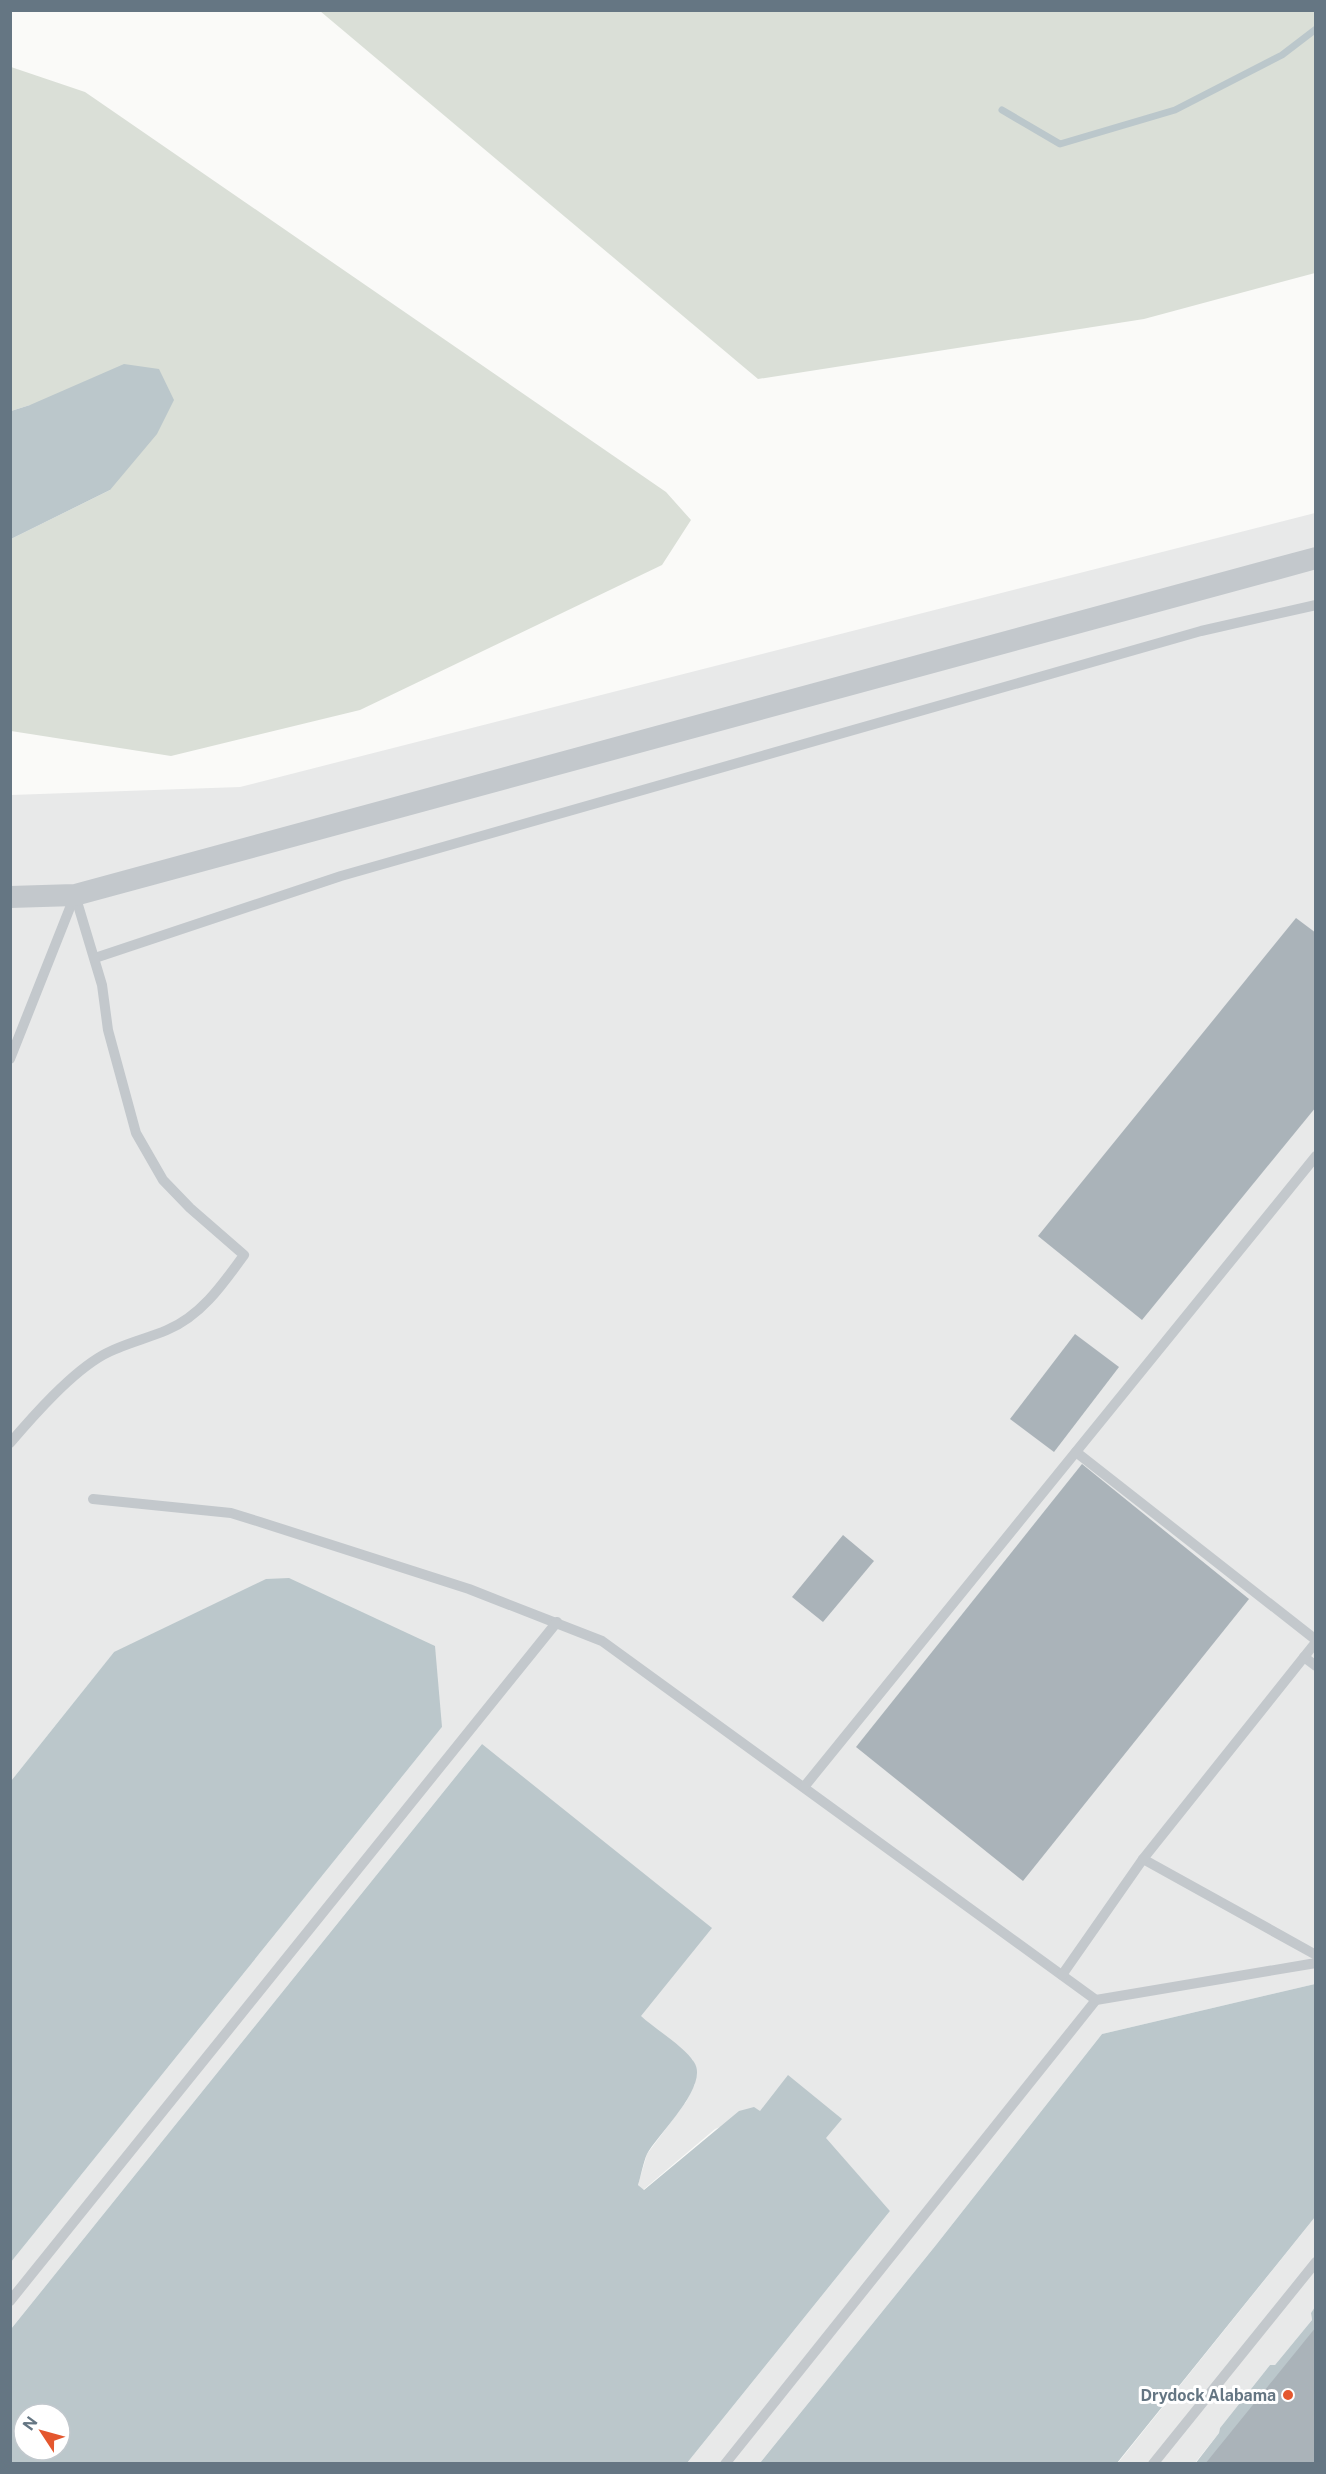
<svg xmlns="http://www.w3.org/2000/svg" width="1326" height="2474" font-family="'Public Sans',sans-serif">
	<rect width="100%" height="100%" fill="#fafaf8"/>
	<g fill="#e8e9e9">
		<polygon points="1315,513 1315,1984 1102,2034 936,2245 760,2463 687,2463 890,2211 825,2138 841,2119 760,2111 715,2129 643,2190 638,2185 647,2154 686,2102 695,2084 693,2060 641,2017 482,1744 11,2329 11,2262 442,1727 114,1652 11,1781 11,795 240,787"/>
		<polygon points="1315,2217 1316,2307 1311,2313 1312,2320 1275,2365 1270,2365 1220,2428 1219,2433 1195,2463 1117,2464"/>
	</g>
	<g fill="#dadfd7">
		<polygon points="320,11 1315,11 1315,273 1144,319 758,379"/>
		<polygon points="11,67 85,92 666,492 691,520 662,565 360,710 171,756 11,731 11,539 110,490 30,405 11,411"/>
	</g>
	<g fill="#bbc7cb" fill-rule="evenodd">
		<polygon points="124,364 159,369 174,400 157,434 110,490 11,539 11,411 30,405"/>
		<polygon points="289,1578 435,1646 442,1727 11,2262 11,1781 114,1652 266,1579"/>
		<path d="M482 1744 712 1928 641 2016C655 2029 685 2047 694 2062 710 2086 658 2134 647 2154 643 2163 641 2176 638 2185L644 2190 739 2111 754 2107 760 2111 788 2075 842 2119 826 2138 890 2211 687 2463H11V2329ZM24 2414H60V2450H24Z"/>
		<polygon points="1315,1984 1315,2217 1117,2463 760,2463 936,2245 1102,2034"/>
		<polygon points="1315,2307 1315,2463 1195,2464 1219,2433 1220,2428 1270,2365 1275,2365 1312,2320 1311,2313"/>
	</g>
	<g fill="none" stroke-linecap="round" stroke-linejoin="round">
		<polyline stroke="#bbc7cb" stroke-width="7" points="1002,110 1060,144 1175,110 1282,55 1316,29"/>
	</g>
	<g fill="#aab3b9">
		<polygon points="1296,918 1316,933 1316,1107 1142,1320 1038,1236"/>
		<polygon points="1075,1334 1119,1367 1054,1452 1010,1419"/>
		<polygon points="1082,1464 1249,1599 1023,1881 856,1747"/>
		<polygon points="843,1535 874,1561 823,1622 792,1597"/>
		<polygon points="1316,2327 1316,2464 1205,2464"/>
	</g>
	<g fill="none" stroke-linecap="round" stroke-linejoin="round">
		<g stroke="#c3c8cc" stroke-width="10">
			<polyline points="95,958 341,876 1201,631 1316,605"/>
			<polyline points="10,1059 75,895"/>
			<path d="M10 1443C34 1415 71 1373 103 1355 122 1344 146 1339 167 1330 201 1316 223 1284 244 1255L190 1208 163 1180 136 1133 108 1030 102 985 75 895"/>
			<polyline points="1076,1452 1316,1640"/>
			<polyline points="93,1499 231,1513 260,1522 469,1589 602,1641 1096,2000"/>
			<polyline points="1304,1657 1316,1666"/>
			<polyline points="804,1787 1316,1156"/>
			<polyline points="1143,1859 1316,1955"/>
			<polyline points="1062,1975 1143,1859 1316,1642"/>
			<polyline points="10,2301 557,1622"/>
			<polyline points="725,2464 1096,2000 1316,1963"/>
			<polyline points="1153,2464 1316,2262"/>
		</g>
		<polyline stroke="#c3c8cc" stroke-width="22" points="10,897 75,895 1316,558"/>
	</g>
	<circle fill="#e4572e" stroke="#fff" stroke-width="2" cx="1288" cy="2395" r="6"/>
	<g text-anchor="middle" stroke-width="6" stroke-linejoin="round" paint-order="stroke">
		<g font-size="16" font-weight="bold" fill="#657683" stroke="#fff" text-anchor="end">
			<text x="1276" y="2401">Drydock Alabama</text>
		</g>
	</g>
	<rect width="1326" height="2474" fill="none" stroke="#657683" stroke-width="24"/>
	<g transform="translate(42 2432) rotate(306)"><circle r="28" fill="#ffffff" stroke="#c1c8cd" stroke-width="1.5"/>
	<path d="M0-4.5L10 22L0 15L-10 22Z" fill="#e4572e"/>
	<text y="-9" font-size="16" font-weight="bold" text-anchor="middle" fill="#657683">N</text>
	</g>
</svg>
